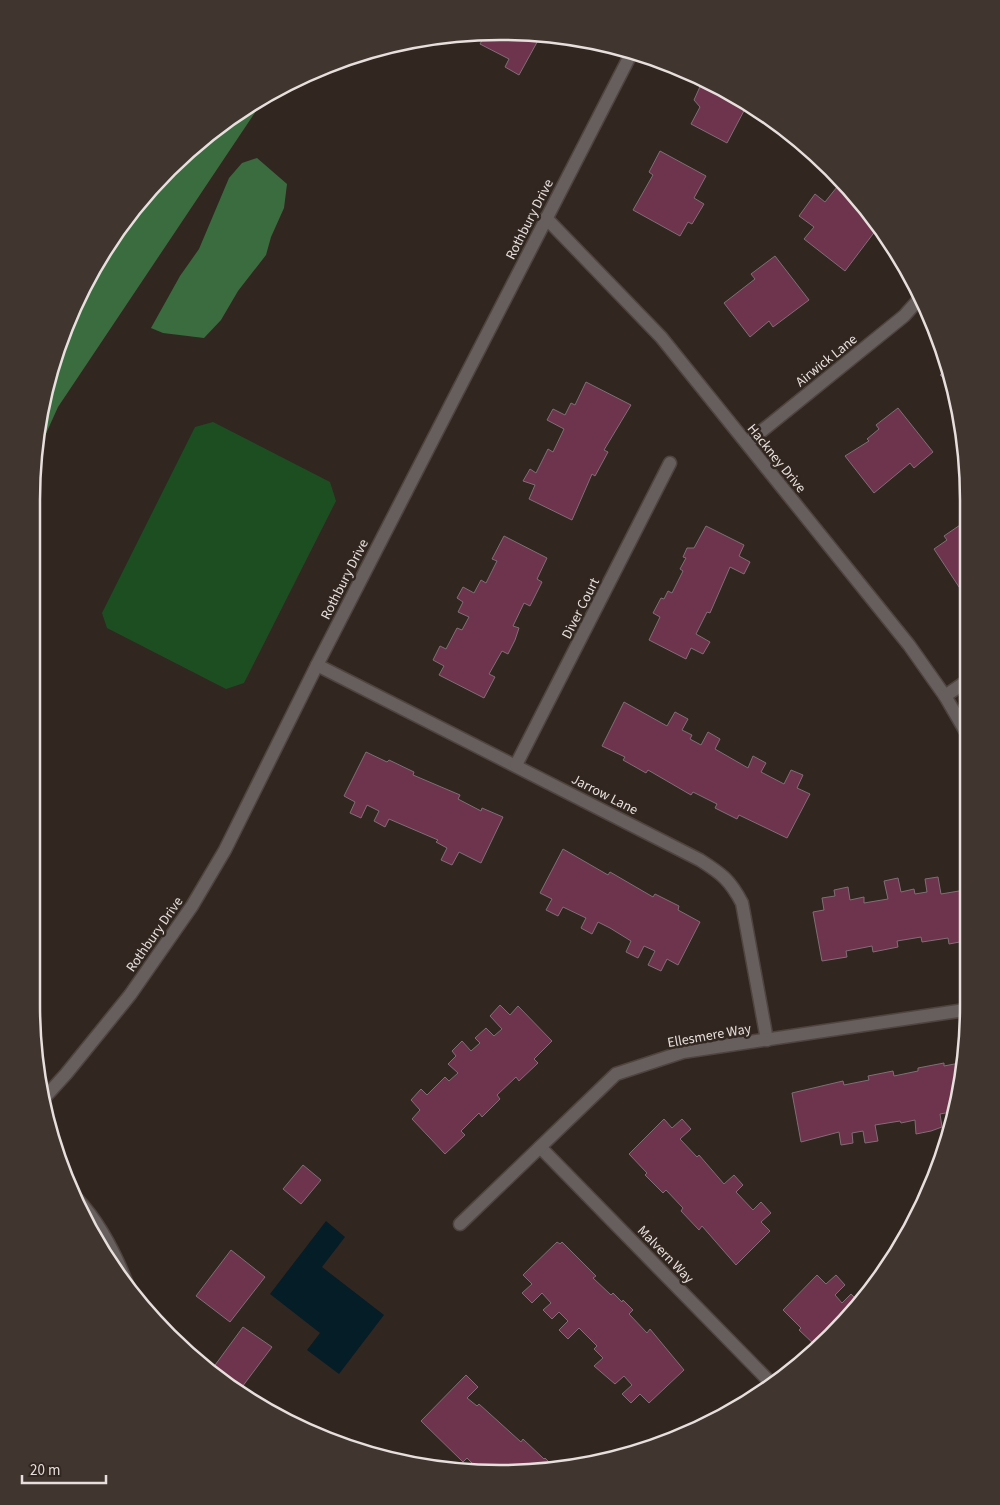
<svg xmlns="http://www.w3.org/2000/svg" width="1000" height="1505" font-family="'Source Sans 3',sans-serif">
	<rect width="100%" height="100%" fill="#322620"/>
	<polygon fill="#1d4e22" points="213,422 330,482 336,501 244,683 226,689 107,628 102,613 195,427"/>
	<g fill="#3b6c3f">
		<polygon points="266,96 58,407 35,458 35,439 79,293 148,191 215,128"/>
		<polygon points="257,158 287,184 284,208 271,237 266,255 238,291 221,320 204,338 163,333 151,328 180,276 199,249 229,178 242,163"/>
	</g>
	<polygon fill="#051d27" points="326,1221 345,1237 322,1267 384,1315 339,1374 307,1350 320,1333 270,1294"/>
	<g fill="#6e334d" stroke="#7f6f75">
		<polygon points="486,33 541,35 519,75 505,67 509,59 480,44"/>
		<polygon points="703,80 735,94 753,107 752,108 747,105 727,143 691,124 700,107 694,100"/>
		<polygon points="660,151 706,176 694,198 704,204 692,224 688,222 680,236 633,210 653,175 649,172"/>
		<polygon points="841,182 872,215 879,226 845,271 804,239 814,227 799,216 815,194 825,202"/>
		<polygon points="775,256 809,300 773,327 769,321 750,337 724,303 755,279 751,274"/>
		<polygon points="948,367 953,379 954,387 940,375"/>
		<polygon points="586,382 631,405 604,450 608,452 595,476 592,474 572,520 529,499 535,485 523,481 530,469 536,473 548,449 553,452 564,429 547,420 553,409 565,415 571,403 575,405"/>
		<polygon points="898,408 933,452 914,468 910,463 874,493 845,456 869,441 867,439 879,429 876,425"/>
		<polygon points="963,523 967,529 967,590 963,593 934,549 947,540 944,536"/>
		<polygon points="706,526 744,545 739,556 750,562 744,574 730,567 710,613 707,612 696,634 710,642 703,654 691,648 686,659 649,640 660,617 653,613 661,598 664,599 668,591 672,593 683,571 680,569 686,558 683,557 687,548 694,548"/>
		<polygon points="504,536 547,558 537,579 542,582 530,606 524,603 513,626 519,628 515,640 508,654 502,651 489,674 495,677 484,698 439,675 444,666 433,660 440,646 446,649 457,628 462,630 469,617 458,612 463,602 457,598 463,587 474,593 481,580 486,583 497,561 492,559"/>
		<polygon points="624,702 667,726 675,712 688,719 682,730 692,735 690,739 701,745 708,732 720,739 715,749 748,768 753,756 766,763 761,772 784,784 791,770 803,775 797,788 810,794 787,838 739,815 737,819 715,808 717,804 693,792 691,795 648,770 646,773 623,760 625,757 602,746"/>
		<polygon points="366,752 387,762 389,760 414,772 413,775 460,795 458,799 481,811 482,808 503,817 481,863 459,852 452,865 441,860 447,848 436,842 438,840 389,819 385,827 374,821 379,811 367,805 361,818 350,813 355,802 344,796"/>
		<polygon points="563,849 608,875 610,872 653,897 655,894 679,906 678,910 700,922 678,965 667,959 661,971 648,965 655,951 644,946 638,958 626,952 631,941 610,928 598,922 592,934 581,928 586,918 563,907 558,916 546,910 552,899 540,893"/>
		<polygon points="938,877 941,894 965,890 965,941 949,944 948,938 922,942 921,937 897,941 898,947 873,952 872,946 846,951 847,957 822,961 813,912 824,910 822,898 835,896 834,890 848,887 850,900 864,897 864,903 888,899 884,881 898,878 901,892 914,889 915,894 927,892 925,879"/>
		<polygon points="500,1005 510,1015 518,1006 552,1041 534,1059 538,1063 519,1081 516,1077 497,1095 500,1099 482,1117 479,1113 461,1131 465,1135 445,1154 412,1119 420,1110 411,1100 421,1089 427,1095 445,1077 449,1081 458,1073 448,1064 456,1056 452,1051 462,1041 471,1051 480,1043 475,1038 486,1028 494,1036 502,1029 490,1016"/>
		<polygon points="965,1062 965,1066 951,1112 940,1114 942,1127 931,1131 916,1134 915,1120 901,1123 900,1121 875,1125 878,1141 865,1143 863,1131 852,1133 853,1143 841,1145 839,1132 801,1142 792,1093 843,1081 844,1085 869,1080 868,1076 893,1071 894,1076 918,1071 918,1068 944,1063 944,1066"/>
		<polygon points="664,1119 672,1128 682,1119 691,1129 680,1139 697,1157 699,1155 724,1184 734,1175 743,1185 736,1192 753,1210 761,1202 771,1213 761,1222 770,1231 736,1265 702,1226 699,1230 681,1211 683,1208 666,1190 663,1193 645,1175 647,1173 629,1154"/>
		<polygon points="303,1165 321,1180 301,1204 283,1189"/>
		<polygon points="557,1242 560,1244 562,1242 596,1276 593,1278 611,1295 613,1293 622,1302 623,1300 633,1310 629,1314 647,1333 650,1329 684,1370 649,1403 640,1394 631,1403 622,1394 632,1385 624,1376 615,1384 594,1366 603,1358 594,1349 597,1346 579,1328 568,1339 559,1330 568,1321 559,1312 552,1319 543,1310 551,1303 542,1293 532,1303 522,1293 532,1284 523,1275"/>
		<polygon points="231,1250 265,1277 230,1322 196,1296"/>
		<polygon points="817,1275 826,1284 836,1275 845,1285 835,1295 842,1303 851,1294 860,1303 852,1314 815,1345 799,1330 801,1328 783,1310"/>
		<polygon points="243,1327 272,1347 239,1391 214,1377 210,1372"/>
		<polygon points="466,1375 478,1387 467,1398 477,1406 479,1404 521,1442 523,1439 544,1459 545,1458 554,1467 481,1472 467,1458 463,1462 421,1421"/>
	</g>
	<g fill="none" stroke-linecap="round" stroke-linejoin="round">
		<g stroke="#4f443e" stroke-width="15">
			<g id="street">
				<polyline points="546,218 661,337 909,645 945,696 966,732"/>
				<polyline points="747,443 904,316 922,296"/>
				<path d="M317 665 700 860C722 874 730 880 742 903L767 1040"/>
				<polyline points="945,696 967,681"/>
				<polyline points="516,765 670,463"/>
				<polyline points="46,1096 66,1074 130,995 192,906 225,850 317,665 632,52"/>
				<polyline points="540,1147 770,1382"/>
				<path d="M77 1199C100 1223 115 1253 127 1284"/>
				<polyline points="460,1224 616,1074 683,1052 965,1010"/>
			</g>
		</g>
		<use href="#street" stroke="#665f5d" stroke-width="12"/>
	</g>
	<g text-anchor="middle" stroke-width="5" stroke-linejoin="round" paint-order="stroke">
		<g font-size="14" fill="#e7dfdb" stroke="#322620">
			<text transform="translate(529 219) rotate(-63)" y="5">Rothbury Drive</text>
			<text transform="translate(826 360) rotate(-39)" y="5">Airwick Lane</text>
			<text transform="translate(777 458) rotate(51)" y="5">Hackney Drive</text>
			<text transform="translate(344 579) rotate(-63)" y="5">Rothbury Drive</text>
			<text transform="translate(580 608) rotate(-63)" y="5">Diver Court</text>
			<text transform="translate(605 794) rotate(27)" y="5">Jarrow Lane</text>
			<text transform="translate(154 934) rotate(-55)" y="5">Rothbury Drive</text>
			<text transform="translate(709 1035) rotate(-10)" y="5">Ellesmere Way</text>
			<text transform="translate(666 1254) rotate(46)" y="5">Malvern Way</text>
		</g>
	</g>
	<path d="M0 0H1000V1505H0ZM500 40H500A460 460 0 0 1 960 500V1005A460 460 0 0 1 500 1465H500A460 460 0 0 1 40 1005V500A460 460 0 0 1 500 40Z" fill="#40352f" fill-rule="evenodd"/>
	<path fill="none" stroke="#e7dfdb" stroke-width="2.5" d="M500 40H500A460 460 0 0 1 960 500V1005A460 460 0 0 1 500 1465H500A460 460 0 0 1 40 1005V500A460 460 0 0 1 500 40Z"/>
	<path d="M22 1475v8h84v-8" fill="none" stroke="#e7dfdb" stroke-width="2.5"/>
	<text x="30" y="1475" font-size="15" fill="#e7dfdb" stroke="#322620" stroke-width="4" paint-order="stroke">20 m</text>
</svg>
